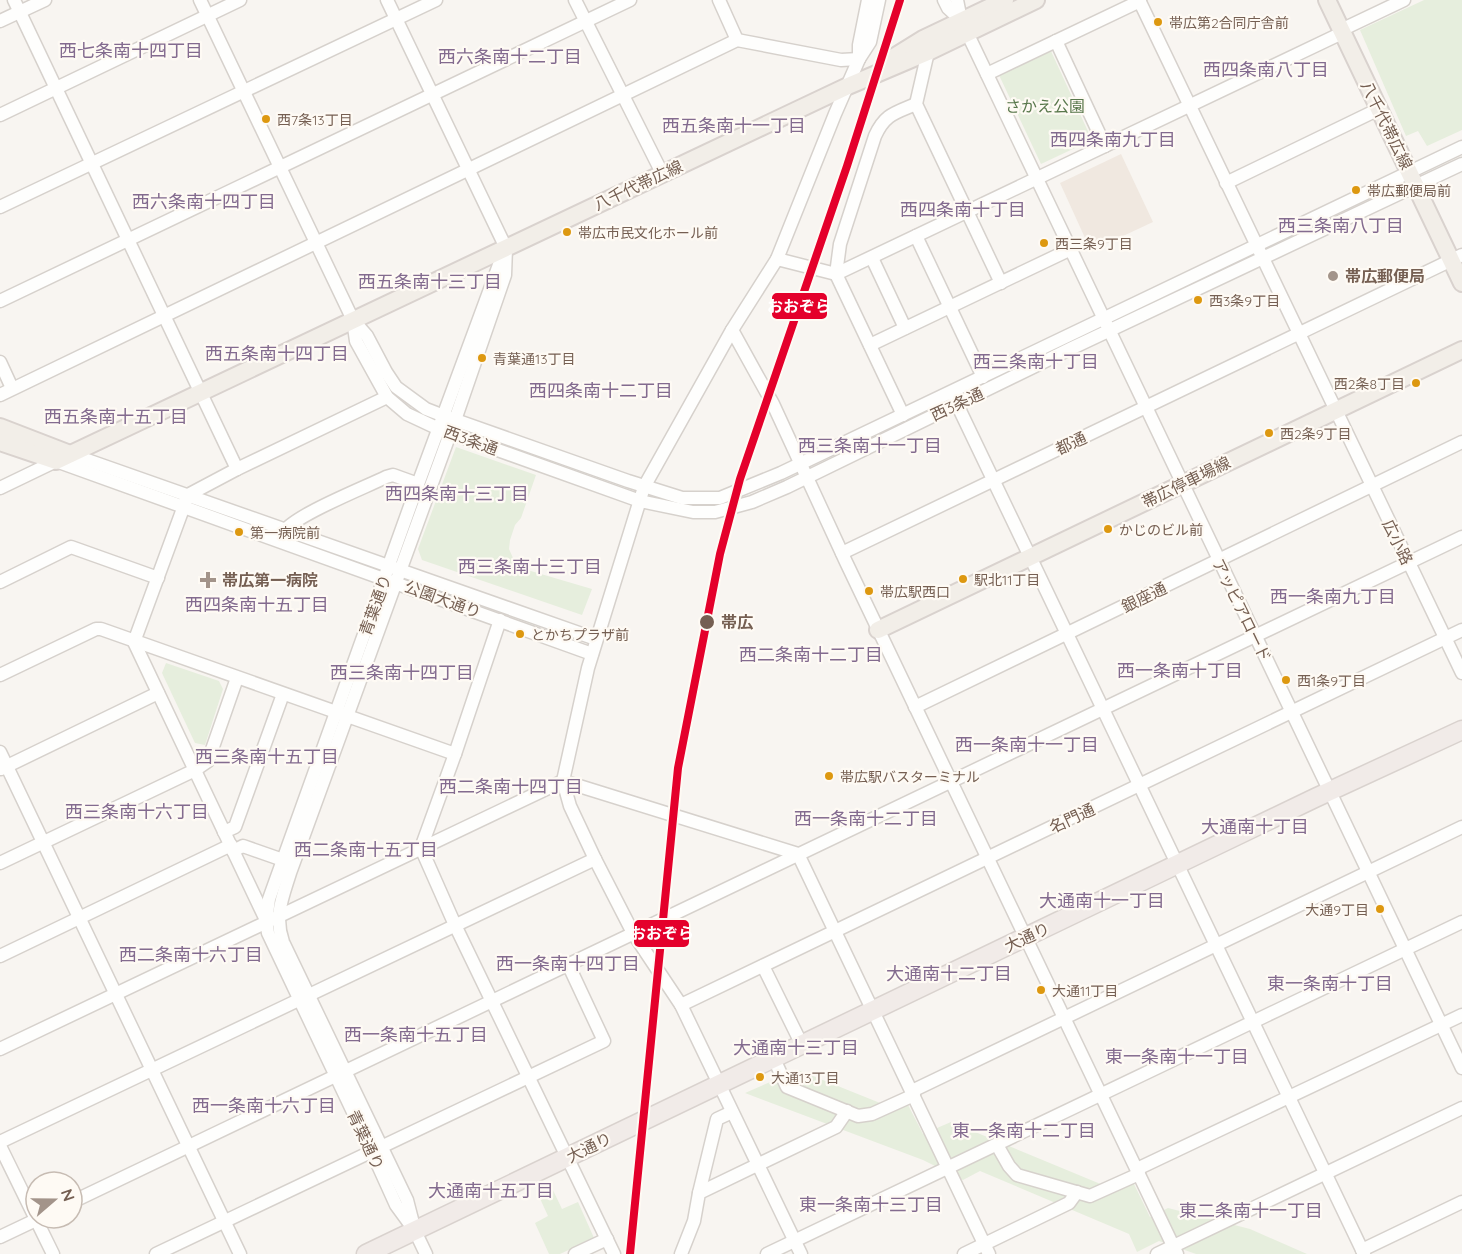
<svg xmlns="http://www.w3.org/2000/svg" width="1462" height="1254" font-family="Quicksand,'Noto Sans JP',sans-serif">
	<rect width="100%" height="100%" fill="#f8f5f1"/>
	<polygon fill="#f0e8e0" points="1121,154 1153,222 1091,251 1060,183"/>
	<g fill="#e6eedd">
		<polygon points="1424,0 1462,0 1462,130 1427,146 1418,131 1406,136 1360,30"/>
		<polygon points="1050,49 1092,140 1041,164 998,73"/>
		<polygon points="456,447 536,475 521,518 515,525 510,540 509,549 513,558 524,569 592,589 582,615 422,560 418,549"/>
		<polygon points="166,663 219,681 223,689 205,745 195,743 162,673"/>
		<polygon points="798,1070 895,1109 907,1103 923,1134 951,1122 1115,1190 1133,1182 1150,1217 1168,1208 1250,1229 1307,1254 1196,1254 1159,1241 1137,1252 1129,1234 980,1171 963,1180 923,1160 745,1093"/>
		<polygon points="551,1186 562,1209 578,1202 594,1238 560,1254 549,1254 535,1223 548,1216 537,1192"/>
	</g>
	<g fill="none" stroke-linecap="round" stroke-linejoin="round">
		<g stroke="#d6d1cc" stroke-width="15">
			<g id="minor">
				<polyline points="14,0 237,469"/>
				<polyline points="200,0 353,320 367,336 386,372 396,387 426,409 444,416 628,481 682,498 720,498 781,473 1462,147"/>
				<path d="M387 0 506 248 505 275 455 420 290 873C282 899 274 916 283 942L407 1200 415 1231"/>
				<polyline points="575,0 662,173"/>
				<polyline points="719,0 737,40"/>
				<polyline points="944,0 948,8 961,20"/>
				<polyline points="957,0 961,20 1462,1068"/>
				<polyline points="1139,0 1462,673"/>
				<polyline points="0,21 45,0"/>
				<polyline points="1341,30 1404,0"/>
				<polyline points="1056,41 1105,146"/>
				<polyline points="928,52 916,104 1001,283"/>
				<polyline points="859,59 859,45 868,0"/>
				<polyline points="987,74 1140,1"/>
				<polyline points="0,115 240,0"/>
				<polyline points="1226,183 1379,109"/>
				<polyline points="0,207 436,0"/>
				<polyline points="916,236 983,377"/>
				<polyline points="872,258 905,328"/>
				<polyline points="777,259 836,274 1342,33"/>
				<polyline points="0,301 630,0"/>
				<polyline points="353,320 356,341 387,397 407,414 439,429 640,501 693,512 715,512 752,502 787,487 1070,349 1462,164"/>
				<polyline points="732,330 773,404 846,562 1177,1254"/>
				<polyline points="870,345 1071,249"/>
				<polyline points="0,362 12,388"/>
				<polyline points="0,395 737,40 841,60 859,59"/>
				<polyline points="954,398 1364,1254"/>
				<path d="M903 415 836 274 840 244 875 136C885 114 895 113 916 104"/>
				<polyline points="70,454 596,639"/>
				<polyline points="0,488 56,461 592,654"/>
				<path d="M283 533C292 516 366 487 386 477L393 475 418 484"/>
				<polyline points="842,553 1462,255"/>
				<polyline points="0,582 71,547 158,578"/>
				<polyline points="500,620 455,754 421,848 455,925 614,1254"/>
				<polyline points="0,675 96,629 101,629 455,754"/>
				<polyline points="915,707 1462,442"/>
				<polyline points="0,752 240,1254"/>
				<polyline points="1,769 158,693"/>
				<polyline points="224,832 235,827 283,694"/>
				<polyline points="233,851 243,846 283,860"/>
				<polyline points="0,863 195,770 208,761 237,678"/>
				<polyline points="266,920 134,642 188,495 237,469 387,397"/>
				<polyline points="0,956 231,845"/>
				<polyline points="763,966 802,1045"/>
				<polyline points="681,1005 1462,630"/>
				<polyline points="0,1049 563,781 798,854 989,1254"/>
				<polyline points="774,1059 787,1087 858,1116 872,1114 914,1095"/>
				<polyline points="912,1091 1462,827"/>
				<polyline points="0,1142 595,859"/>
				<polyline points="997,1145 1009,1166 1017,1175 1090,1196 1139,1174"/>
				<polyline points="0,1146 53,1254"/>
				<polyline points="1137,1169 1462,1015"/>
				<polyline points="699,1193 717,1119 732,1112"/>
				<polyline points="72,1202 1462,537"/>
				<polyline points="0,1237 40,1218"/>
				<polyline points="1362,1250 1462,1202"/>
				<polyline points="156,1254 604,1041 568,964"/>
				<polyline points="426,1254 415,1231 396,1205 372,1152 268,933 266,921 269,899 418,484 503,254"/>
				<polyline points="575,1254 607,1239"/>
				<polyline points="681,1254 694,1221 699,1193 836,1127 847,1111"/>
				<polyline points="767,1254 1462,922"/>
				<polyline points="801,1254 681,1005 633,933 595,859 570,806 563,781 588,668 644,487 732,330 777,259 835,114 859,59 870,42 879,0"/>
				<polyline points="964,1254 1069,1203 1077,1192"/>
				<polyline points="1157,1254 1462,1108"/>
			</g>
		</g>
		<g stroke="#d9d2ce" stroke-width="20">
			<g id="major">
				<polyline points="1327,0 1462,283"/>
				<polyline points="894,57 923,39 1005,0"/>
				<polyline points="0,427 70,454"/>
				<polyline points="0,442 56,461 848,86 928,52 1036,0"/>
				<polyline points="878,630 1462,350"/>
			</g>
		</g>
		<g stroke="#d9d2ce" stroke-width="21">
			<polyline id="highway" points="366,1254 1315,798 1462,730"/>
		</g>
		<use href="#minor" stroke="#fefefd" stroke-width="12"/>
		<use href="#major" stroke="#f2eee8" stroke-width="16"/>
		<use href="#highway" stroke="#f1ebe8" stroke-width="18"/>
		<g stroke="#fefaf4" stroke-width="12">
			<polyline id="rail-1" points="630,1254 678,768 720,554 740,479 847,166 900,0"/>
		</g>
		<use href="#rail-1" stroke="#e4002b" stroke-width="8"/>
	</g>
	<g fill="#dd9810" stroke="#fefaf4" stroke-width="2">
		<circle cx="1158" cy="22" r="5"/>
		<circle cx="266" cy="119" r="5"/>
		<circle cx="1356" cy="190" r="5"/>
		<circle cx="567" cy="232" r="5"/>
		<circle cx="1044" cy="243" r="5"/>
		<circle cx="1198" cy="300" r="5"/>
		<circle cx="482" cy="358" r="5"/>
		<circle cx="1416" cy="383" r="5"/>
		<circle cx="1269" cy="433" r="5"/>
		<circle cx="1108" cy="529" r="5"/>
		<circle cx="239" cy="532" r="5"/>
		<circle cx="963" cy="579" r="5"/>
		<circle cx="869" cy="591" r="5"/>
		<circle cx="520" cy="634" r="5"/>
		<circle cx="1286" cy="680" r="5"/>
		<circle cx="829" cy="776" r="5"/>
		<circle cx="1380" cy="909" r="5"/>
		<circle cx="1041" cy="990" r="5"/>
		<circle cx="760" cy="1077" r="5"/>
	</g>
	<g fill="#a3948a" stroke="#fefaf4" stroke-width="2">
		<circle cx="1333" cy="276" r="6"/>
		<path d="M205 571h6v6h6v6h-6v6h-6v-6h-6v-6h6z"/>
	</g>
	<circle fill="#755f52" stroke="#fefaf4" stroke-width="2" cx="707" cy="622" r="8"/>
	<g text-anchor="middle" stroke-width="4.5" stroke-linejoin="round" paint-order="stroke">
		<g font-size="14" fill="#755f52" stroke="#fefaf4" text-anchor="start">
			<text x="1169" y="28">帯広第2合同庁舎前</text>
			<text x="277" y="125">西7条13丁目</text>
			<text x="1367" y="196">帯広郵便局前</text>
			<text x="578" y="238">帯広市民文化ホール前</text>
			<text x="1055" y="249">西三条9丁目</text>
			<text x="1209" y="306">西3条9丁目</text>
			<text x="493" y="364">青葉通13丁目</text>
			<text x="1405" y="389" text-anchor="end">西2条8丁目</text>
			<text x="1280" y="439">西2条9丁目</text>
			<text x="1119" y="535">かじのビル前</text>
			<text x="250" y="538">第一病院前</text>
			<text x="974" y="585">駅北11丁目</text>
			<text x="880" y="597">帯広駅西口</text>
			<text x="531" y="640">とかちプラザ前</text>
			<text x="1297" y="686">西1条9丁目</text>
			<text x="840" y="782">帯広駅バスターミナル</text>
			<text x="1369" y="915" text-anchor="end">大通9丁目</text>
			<text x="1052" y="996">大通11丁目</text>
			<text x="771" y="1083">大通13丁目</text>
		</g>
		<g font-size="16" fill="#59784c" stroke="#fefaf4">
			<text x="1045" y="112">さかえ公園</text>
		</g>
		<g font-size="16" fill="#755f52" stroke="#fefaf4">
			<text transform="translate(1387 125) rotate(64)" y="6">八千代帯広線</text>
			<text transform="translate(638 185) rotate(-25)" y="6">八千代帯広線</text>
			<text transform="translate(957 404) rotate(-25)" y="6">西3条通</text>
			<text transform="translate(471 440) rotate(20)" y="6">西3条通</text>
			<text transform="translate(1071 443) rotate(-25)" y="6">都通</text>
			<text transform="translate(1186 482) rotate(-26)" y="6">帯広停車場線</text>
			<text transform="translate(1398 542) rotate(64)" y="6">広小路</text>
			<text transform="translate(1144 597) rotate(-26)" y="6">銀座通</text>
			<text transform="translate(443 599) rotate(20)" y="6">公園大通り</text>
			<text transform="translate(375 605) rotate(-70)" y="6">青葉通り</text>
			<text transform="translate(1242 610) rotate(64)" y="6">アッピアロード</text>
			<text transform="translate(1072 818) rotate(-25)" y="6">名門通</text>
			<text transform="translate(1027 937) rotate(-25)" y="6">大通り</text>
			<text transform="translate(366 1140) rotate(65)" y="6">青葉通り</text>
			<text transform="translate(589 1147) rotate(-26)" y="6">大通り</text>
		</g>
		<g font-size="16" font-weight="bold" fill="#755f52" stroke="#fefaf4" text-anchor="start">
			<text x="1345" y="282">帯広郵便局</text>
			<text x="222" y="586">帯広第一病院</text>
		</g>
		<g font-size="16" font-weight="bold" fill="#755f52" stroke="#fefaf4" text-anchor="start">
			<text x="721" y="628">帯広</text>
		</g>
		<g font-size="18" fill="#836b8f" stroke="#fefaf4">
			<text x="131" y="57">西七条南十四丁目</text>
			<text x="510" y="63">西六条南十二丁目</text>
			<text x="1266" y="76">西四条南八丁目</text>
			<text x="734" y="132">西五条南十一丁目</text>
			<text x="1113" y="146">西四条南九丁目</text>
			<text x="204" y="208">西六条南十四丁目</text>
			<text x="963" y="216">西四条南十丁目</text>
			<text x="1341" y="232">西三条南八丁目</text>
			<text x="430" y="288">西五条南十三丁目</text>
			<text x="277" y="360">西五条南十四丁目</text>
			<text x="1036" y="368">西三条南十丁目</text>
			<text x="601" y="397">西四条南十二丁目</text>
			<text x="116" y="423">西五条南十五丁目</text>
			<text x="870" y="452">西三条南十一丁目</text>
			<text x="457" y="500">西四条南十三丁目</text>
			<text x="530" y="573">西三条南十三丁目</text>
			<text x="1333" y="603">西一条南九丁目</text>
			<text x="257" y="611">西四条南十五丁目</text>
			<text x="811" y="661">西二条南十二丁目</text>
			<text x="1180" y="677">西一条南十丁目</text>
			<text x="402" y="679">西三条南十四丁目</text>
			<text x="1027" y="751">西一条南十一丁目</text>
			<text x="267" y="763">西三条南十五丁目</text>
			<text x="511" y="793">西二条南十四丁目</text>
			<text x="137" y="818">西三条南十六丁目</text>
			<text x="866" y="825">西一条南十二丁目</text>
			<text x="1255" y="833">大通南十丁目</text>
			<text x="366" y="856">西二条南十五丁目</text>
			<text x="1102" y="907">大通南十一丁目</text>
			<text x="191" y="961">西二条南十六丁目</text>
			<text x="568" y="970">西一条南十四丁目</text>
			<text x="949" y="980">大通南十二丁目</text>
			<text x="1330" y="990">東一条南十丁目</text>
			<text x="416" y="1041">西一条南十五丁目</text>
			<text x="796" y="1054">大通南十三丁目</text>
			<text x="1177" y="1063">東一条南十一丁目</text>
			<text x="264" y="1112">西一条南十六丁目</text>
			<text x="1024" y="1137">東一条南十二丁目</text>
			<text x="491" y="1197">大通南十五丁目</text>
			<text x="871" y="1211">東一条南十三丁目</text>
			<text x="1251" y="1217">東二条南十一丁目</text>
		</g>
	</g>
	<g stroke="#fefaf4" stroke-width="2">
		<rect x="771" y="292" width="57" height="28" rx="6" fill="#e4002b"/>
		<rect x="633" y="919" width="57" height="29" rx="6" fill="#e4002b"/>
	</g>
	<g font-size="16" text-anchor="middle" font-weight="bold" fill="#fff">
		<text x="799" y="312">おおぞら</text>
		<text x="662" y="939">おおぞら</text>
	</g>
	<g transform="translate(54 1200) rotate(70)"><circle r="28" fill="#fefaf4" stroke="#c7bcb3" stroke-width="1.5"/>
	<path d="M0-4.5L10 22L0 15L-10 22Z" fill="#a3948a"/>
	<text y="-9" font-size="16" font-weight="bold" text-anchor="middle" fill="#755f52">N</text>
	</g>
</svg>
